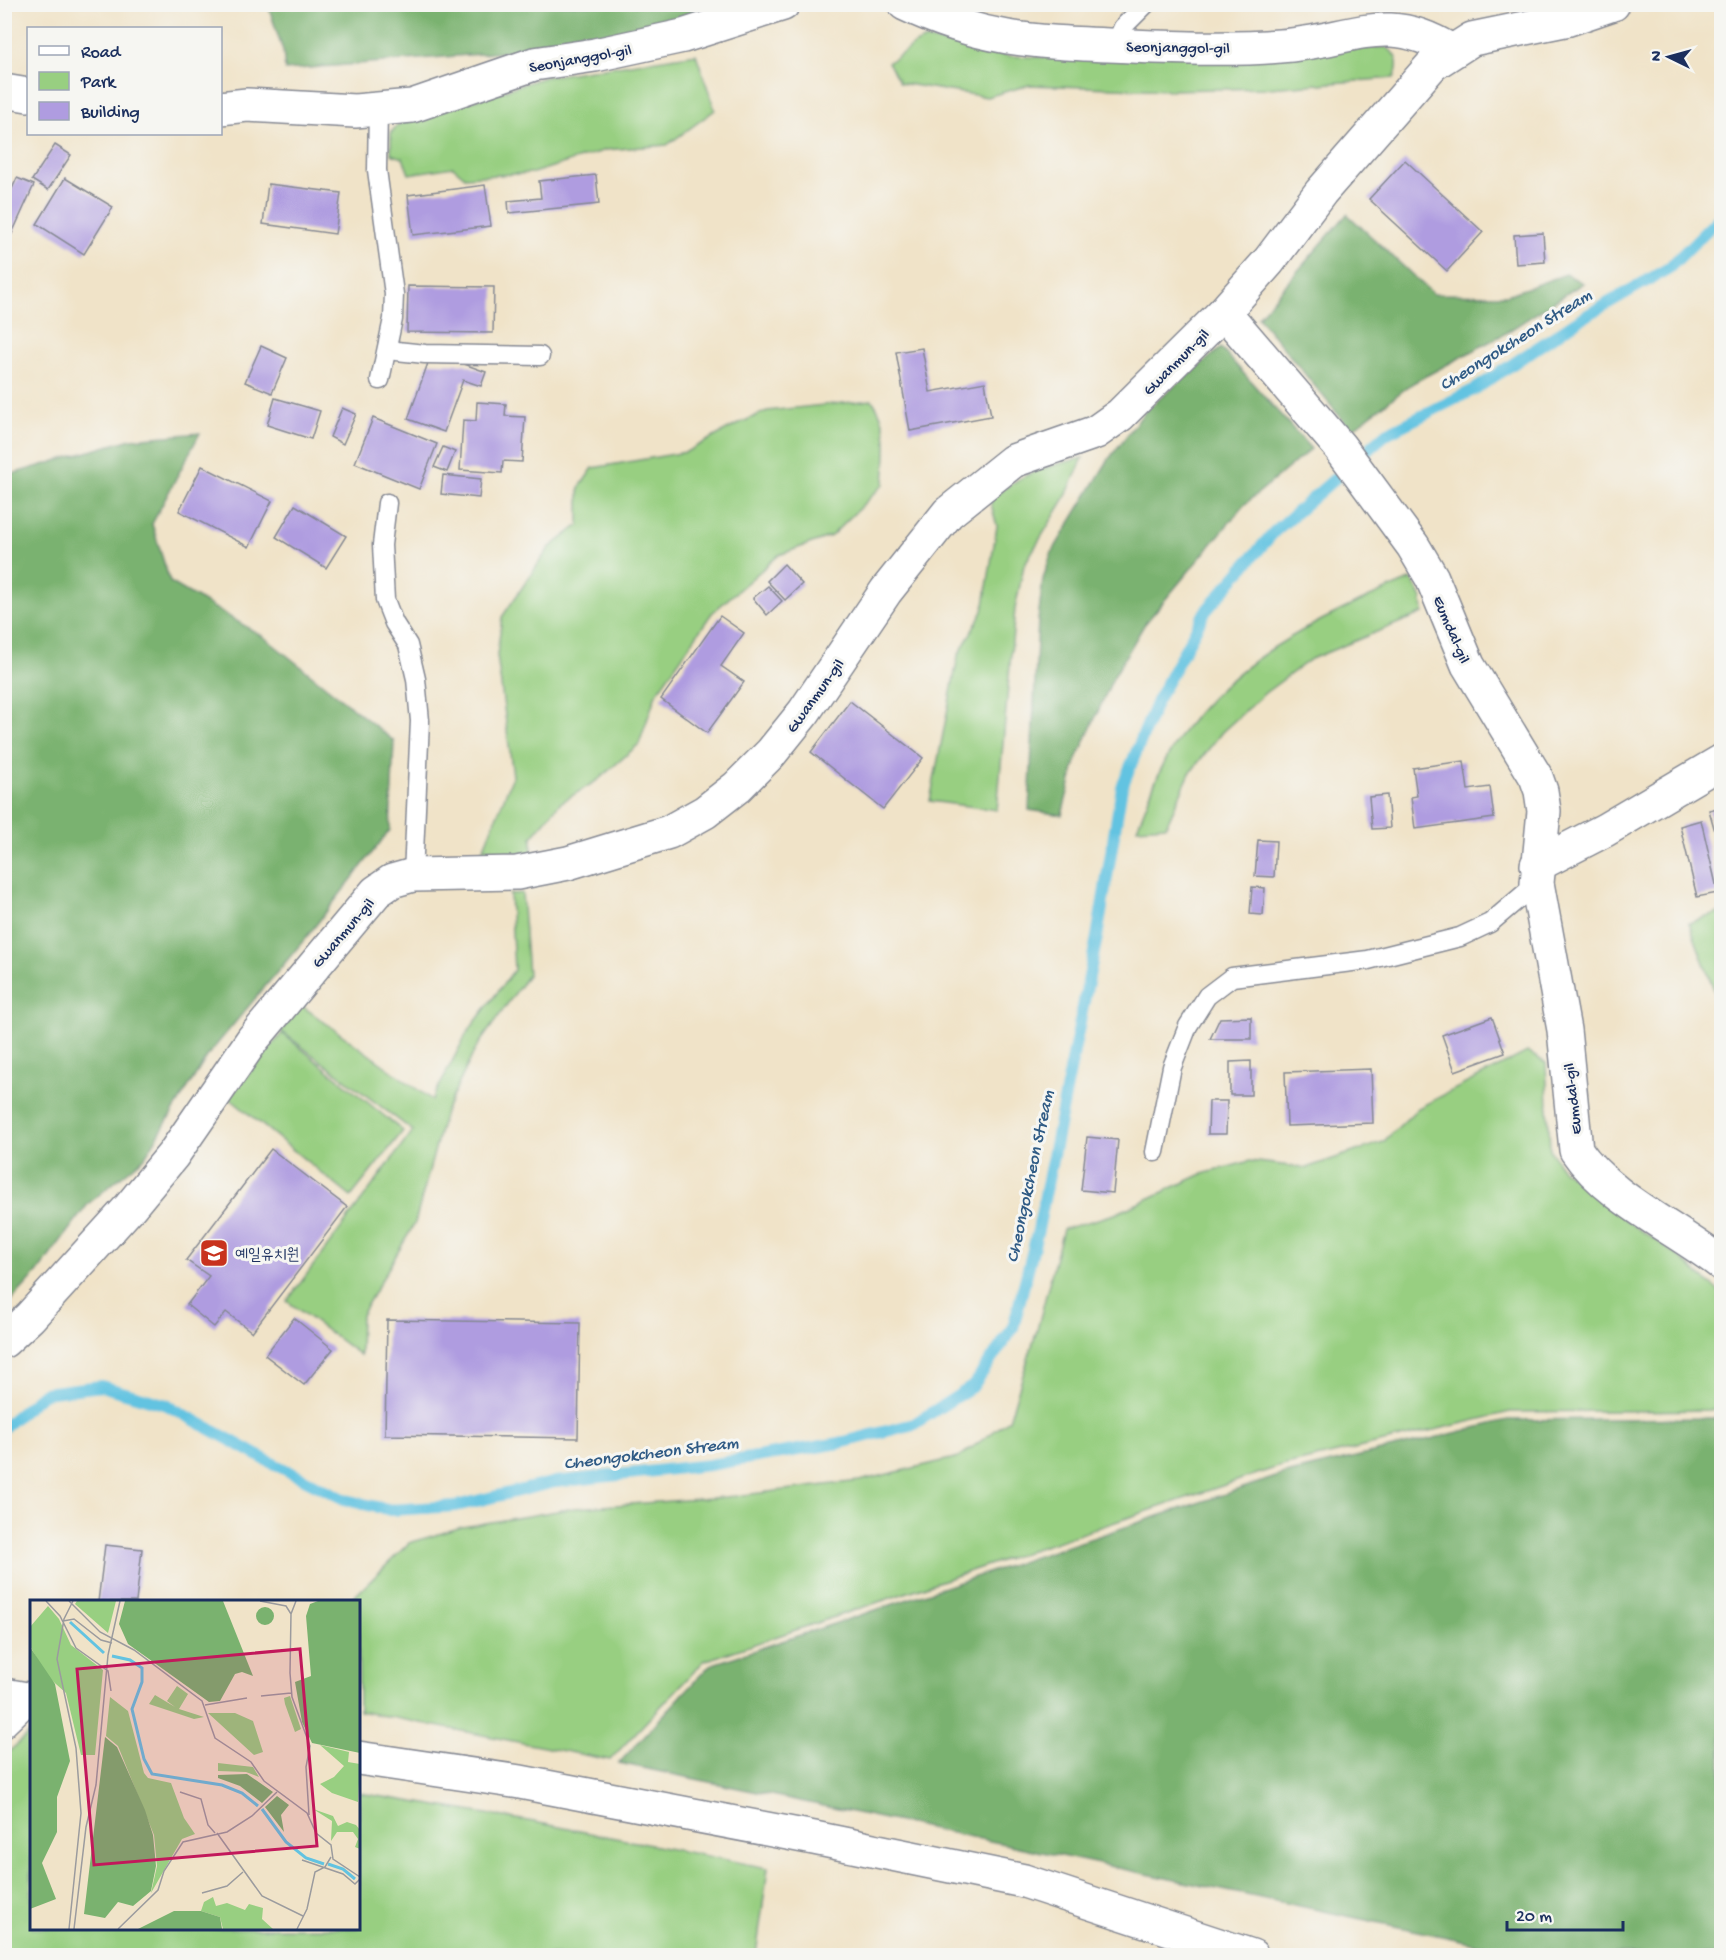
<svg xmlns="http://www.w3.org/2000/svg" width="1726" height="1960" font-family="'Gochi Hand','Poor Story',sans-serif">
	<rect width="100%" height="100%" fill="#f6f6f2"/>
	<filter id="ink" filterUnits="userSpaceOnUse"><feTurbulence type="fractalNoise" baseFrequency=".0167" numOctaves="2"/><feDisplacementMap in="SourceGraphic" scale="12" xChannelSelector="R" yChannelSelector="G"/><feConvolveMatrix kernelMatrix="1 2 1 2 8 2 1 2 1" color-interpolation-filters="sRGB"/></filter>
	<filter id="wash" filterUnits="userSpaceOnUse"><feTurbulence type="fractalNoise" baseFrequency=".008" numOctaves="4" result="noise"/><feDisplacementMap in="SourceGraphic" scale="24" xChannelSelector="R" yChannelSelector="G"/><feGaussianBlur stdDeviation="1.35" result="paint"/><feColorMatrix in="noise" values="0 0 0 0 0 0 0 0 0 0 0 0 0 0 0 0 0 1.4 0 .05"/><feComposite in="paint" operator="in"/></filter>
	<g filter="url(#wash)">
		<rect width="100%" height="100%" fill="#f0e3c8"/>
		<g fill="#98cf81" stroke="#5a7f70" stroke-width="1.5">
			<path d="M926 39 1008 56 1062 58 1387 47C1398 56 1400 65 1394 78L1269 88 1169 90 1029 85 987 97 900 83 888 62C903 55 911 44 926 39Z"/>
			<polygon points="696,54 715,110 667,145 606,150 533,173 465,177 453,167 409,174 403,158 391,154 391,133 397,125 545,77"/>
			<path d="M872 400C891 425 886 453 884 484L831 536 779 555 712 613 656 694 639 744 598 780 560 803 532 837V853L482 852 513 776 497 655 502 617 549 548 579 525V488L593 468 686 452 740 423 767 411Z"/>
			<path d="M1083 458 1065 498 1024 565 1015 609 997 810 930 801 958 656 983 611 997 526 990 500C1021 473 1043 467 1083 458Z"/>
			<path d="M1412 579 1422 599 1423 613 1311 659 1265 693 1222 732 1190 773 1166 826 1137 828C1147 804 1155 778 1168 756 1219 663 1319 618 1412 579Z"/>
			<polygon points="522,893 528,975 476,1048 445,1112 415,1223 361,1315 360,1355 287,1301 413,1131 281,1031 302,1006 432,1100 467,1033 514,970 510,894"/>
			<polygon points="1721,912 1721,996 1717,998 1689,923"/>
			<polygon points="282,1033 403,1131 351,1197 229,1098"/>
			<polygon points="1527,1052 1546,1063 1550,1150 1562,1169 1627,1221 1674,1253 1721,1293 1721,1410 1510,1412 1278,1467 704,1661 610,1760 359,1711 358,1602 349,1602 409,1543 462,1527 575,1508 726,1497 859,1481 959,1457 1009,1420 1037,1330 1063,1229 1115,1214 1202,1174 1250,1161 1306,1168 1383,1142 1418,1108"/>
			<polygon points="30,1733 32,1928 358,1928 359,1793 534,1822 768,1868 756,1955 5,1955 5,1755"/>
		</g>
		<g fill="#7ab26f" stroke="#4a7066" stroke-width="1.5">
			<polygon points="268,5 736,5 633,35 530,50 285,70 283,51"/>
			<polygon points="1347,214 1433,294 1507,295 1566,274 1583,283 1504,334 1413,383 1351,430 1258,317"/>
			<polygon points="1221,348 1311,449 1244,505 1144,625 1113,678 1076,761 1062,815 1029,810 1038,620 1043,579 1051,554 1109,459 1146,410"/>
			<polygon points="200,433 152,524 170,582 264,637 394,741 390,830 309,934 208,1055 145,1157 88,1204 37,1273 5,1307 5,476 131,439"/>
			<polygon points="1721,1418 1721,1955 1532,1955 619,1763 710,1665 1282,1475 1508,1420"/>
		</g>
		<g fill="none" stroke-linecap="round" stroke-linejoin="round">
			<polyline stroke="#62c3e1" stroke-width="12" points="4,1427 44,1393 101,1386 167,1405 266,1460 346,1500 390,1510 456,1506 555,1482 709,1465 840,1443 914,1424 973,1386 1013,1328 1038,1230 1097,937 1122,787 1157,701 1205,612 1274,532 1386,434 1477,388 1577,321 1669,268 1722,215"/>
		</g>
		<g id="blocks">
			<g fill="#af9ce0">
				<polygon points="55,145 71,155 48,190 32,180"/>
				<polygon points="1405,160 1483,232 1447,271 1369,199"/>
				<polygon points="596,175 599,204 509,213 508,201 541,198 539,181"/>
				<polygon points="17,178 34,185 10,238 4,235 4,206"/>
				<polygon points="65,178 113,207 84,254 37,224"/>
				<polygon points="268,184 341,193 335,234 263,224"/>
				<polygon points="485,185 491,226 413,235 408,195"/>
				<polygon points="1543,233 1545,262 1516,264 1514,235"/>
				<polygon points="408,286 494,287 493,333 407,332"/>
				<polygon points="261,346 287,358 272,393 245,382"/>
				<polygon points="922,348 930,392 985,382 991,416 910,431 896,352"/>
				<polygon points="428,363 464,364 486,372 481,386 463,380 444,432 408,419"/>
				<polygon points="275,398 320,411 311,439 267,425"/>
				<polygon points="477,402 506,404 505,416 525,417 522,462 503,461 502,473 460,470 463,420 476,421"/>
				<polygon points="342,408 356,414 343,444 330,437"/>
				<polygon points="373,418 437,444 419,489 355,463"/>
				<polygon points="443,447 455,452 447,472 434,467"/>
				<polygon points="202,466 272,501 249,547 179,511"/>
				<polygon points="443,475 481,479 479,498 441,494"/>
				<polygon points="295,505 346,536 326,568 276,537"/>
				<polygon points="784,564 802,584 785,600 767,581"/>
				<polygon points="768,586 782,601 767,615 753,598"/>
				<polygon points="720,616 744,633 721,666 744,682 707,733 661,699"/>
				<polygon points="850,701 923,758 883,809 811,752"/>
				<polygon points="1464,761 1468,790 1490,787 1494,818 1415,829 1411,797 1417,796 1413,768"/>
				<polygon points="1387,795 1390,828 1372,829 1369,797"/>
				<polygon points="1722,807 1722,853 1721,853 1709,810"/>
				<polygon points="1701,820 1718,893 1697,897 1680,826"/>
				<polygon points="1258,840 1276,841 1274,877 1255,876"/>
				<polygon points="1252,887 1265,888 1263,915 1250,914"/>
				<polygon points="1251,1017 1251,1039 1210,1039 1220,1018"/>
				<polygon points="1492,1017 1505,1053 1455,1071 1442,1035"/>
				<polygon points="1251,1061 1251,1095 1230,1095 1230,1062"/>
				<polygon points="1371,1069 1373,1123 1287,1126 1285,1072"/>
				<polygon points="1209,1101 1227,1101 1226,1134 1208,1134"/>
				<polygon points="1087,1137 1118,1140 1113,1193 1081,1190"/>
				<polygon points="271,1149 347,1207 252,1332 226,1312 214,1327 187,1305 209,1276 186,1260"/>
				<polygon points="294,1318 333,1349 304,1385 265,1355"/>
				<polygon points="387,1320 580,1323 578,1438 385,1435"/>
				<polygon points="105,1545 142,1549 136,1602 98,1602"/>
			</g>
		</g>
	</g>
	<g filter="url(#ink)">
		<use href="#blocks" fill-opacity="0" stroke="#868993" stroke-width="1.5"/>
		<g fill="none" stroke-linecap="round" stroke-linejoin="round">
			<g stroke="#868993" stroke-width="21">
				<g id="service">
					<polyline points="1115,45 1123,27 1146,4"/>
					<polyline points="378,109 377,170 394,294 393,319 380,380"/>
					<polyline points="387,350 425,354 540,356"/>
					<polyline points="387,503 382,545 385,600 394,623 408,645 416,679 420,721 413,875"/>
					<polyline points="1155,1152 1172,1067 1188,1026 1207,996 1232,977 1368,960 1460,937 1490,923 1537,883"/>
					<polyline points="4,1729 32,1702"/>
				</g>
			</g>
			<g stroke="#868993" stroke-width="36">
				<g id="minor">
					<path d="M905 4C986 43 1044 42 1131 46 1180 48 1231 50 1280 46 1349 42 1385 9 1451 51"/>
					<polyline points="4,91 28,95"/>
					<polyline points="220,108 247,105 355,111 412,106 534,64 595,55 683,36 783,4"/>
					<path d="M1224 312 1340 447 1413 546 1432 578 1468 665 1536 777 1541 791 1544 811 1537 883 1564 1030 1576 1150C1608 1198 1676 1228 1722 1264"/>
					<polyline points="1537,865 1605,830 1722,761"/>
					<polyline points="4,1341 30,1317 130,1207 173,1155 253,1039 376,892 392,881 413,875 517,873 568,863 669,832 705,812 737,787 771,753 804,712 886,591 948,513 1013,461 1096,432 1120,415 1224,312 1269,261 1321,192 1433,64 1472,39 1569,19 1613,4"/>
				</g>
			</g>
			<g stroke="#868993" stroke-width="36">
				<g id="trunk">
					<polyline points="4,1695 32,1700"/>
					<polyline points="358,1758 520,1782 814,1838 1024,1881 1252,1956"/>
				</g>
			</g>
			<use href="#service" stroke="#fff" stroke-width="18"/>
			<use href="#minor" stroke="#fff" stroke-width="33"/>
			<use href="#trunk" stroke="#fff" stroke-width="33"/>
		</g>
	</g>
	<defs>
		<g id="school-square" transform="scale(1.5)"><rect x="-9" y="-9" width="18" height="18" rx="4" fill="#c8321e" stroke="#f6f6f2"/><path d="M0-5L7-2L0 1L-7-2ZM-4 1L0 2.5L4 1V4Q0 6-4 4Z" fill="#fff"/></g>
	</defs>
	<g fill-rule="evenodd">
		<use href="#school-square" x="214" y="1253"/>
	</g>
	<g text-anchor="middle" stroke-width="6" stroke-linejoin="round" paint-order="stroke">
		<g font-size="16" fill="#1b2f5e" stroke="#f6f6f2">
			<text transform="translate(1178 46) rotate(1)" y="6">Seonjanggol-gil</text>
			<text transform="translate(580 57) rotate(-10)" y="6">Seonjanggol-gil</text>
			<text transform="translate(1175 361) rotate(-45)" y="6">Gwanmun-gil</text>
			<text transform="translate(1453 629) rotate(67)" y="6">Eumdal-gil</text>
			<text transform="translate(814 695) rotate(-54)" y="6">Gwanmun-gil</text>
			<text transform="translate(342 932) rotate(-49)" y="6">Gwanmun-gil</text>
			<text transform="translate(1571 1099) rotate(-96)" y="6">Eumdal-gil</text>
		</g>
		<g font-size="16" fill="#1b2f5e" stroke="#f6f6f2" text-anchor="start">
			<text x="235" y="1259">예일유치원</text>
		</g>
		<g font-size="18" font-style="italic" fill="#305b85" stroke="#f6f6f2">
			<text transform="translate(1515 339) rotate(-32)" y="6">Cheongokcheon Stream</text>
			<text transform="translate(1029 1176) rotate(-78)" y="6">Cheongokcheon Stream</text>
			<text transform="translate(651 1452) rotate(-7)" y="6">Cheongokcheon Stream</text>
		</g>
	</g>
	<g transform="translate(30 1600)">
		<rect width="330" height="330" fill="#f0e3c8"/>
		<path d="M47 1H86L78 33 45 4ZM18 6 29 19 41 45 73 70 65 155H51L36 93 17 76 0 46V27ZM147 86 158 94 149 109 174 117 164 119 119 104 125 95 145 107 137 101ZM260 96 271 129 265 132 255 104 254 98ZM80 97 98 111 114 173 118 178 141 183 154 218 165 234 152 239 121 293 127 266 124 235 88 146 76 136ZM178 113H205L223 121 233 152 224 155ZM290 145 319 152 318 162 330 164 328 202 302 193 290 184 304 177 314 166ZM188 163 223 167 229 177 216 172 188 171ZM283 209 303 216 308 226 317 222 326 225 330 230V249L325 247 328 239 323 232H307L301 241 302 221ZM183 297 186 306 197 303 215 310 219 304 233 308 232 319 243 329H193L190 317 171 311 174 302Z" fill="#98cf81"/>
		<path d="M95 1H193L223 76 212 72 205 74 190 101 179 102 98 44 89 24ZM288 1H330V153L282 143 272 122 265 82 281 76 276 16 280 4ZM226 16a9 9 0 1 1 18 0a9 9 0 1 1-18 0ZM0 47 25 84 40 161 27 197V232L12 263 26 299 0 309ZM75 137 87 147 115 210 123 235 126 266 121 291 103 306 88 302 75 318 54 314ZM217 174 243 192 232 203 210 186 188 178V175ZM247 196 259 205 251 215 254 232 235 207ZM144 311H171L190 317 192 329H108Z" fill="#7ab26f"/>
		<path fill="none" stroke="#62c3e1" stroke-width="3" d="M40 22 74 53M82 56 100 60 112 68V82L102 109 114 159 122 174 192 185 212 193 228 206M232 209 256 242 276 258 294 264M298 264 313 269 325 279"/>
		<path fill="none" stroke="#9b9b9e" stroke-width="1.5" d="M16 1 30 16 46 48 78 71 81 91M39 1 70 32 104 50 172 101 185 138 221 162 234 181 277 213 286 233 301 245 303 259 330 277M230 1 256 6 261 14M266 1 261 14 260 73 262 97 280 146 276 167 279 215M33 21 44 19 71 40 82 43M231 96 261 93M175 105 217 98M150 192 171 199 178 225 185 233M187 233 232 296 273 316M272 260 313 274 325 284 330 279M172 293 197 286 213 272M39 329 51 213 46 148 27 59 34 19 43 1M44 329 56 227 66 185 78 55 90 1M88 329 128 290 134 271 153 242 197 232 222 216 247 192M267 329 277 309 285 272 295 267 301 257"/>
		<path fill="#c2185b" fill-opacity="0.15" stroke="#c2185b" stroke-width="3" d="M270 49 287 246 64 265 47 69Z"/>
		<rect width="330" height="330" fill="none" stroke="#1b2f5e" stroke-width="3"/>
	</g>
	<rect width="1726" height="1960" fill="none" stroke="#f6f6f2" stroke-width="24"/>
	<rect x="27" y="27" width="195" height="108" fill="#f6f6f2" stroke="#9ea6b7" stroke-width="1.5"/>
	<rect x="39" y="46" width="30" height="9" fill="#ffffff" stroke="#9ea6b7" stroke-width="1.5"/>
	<text x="81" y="57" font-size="18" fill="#1b2f5e">Road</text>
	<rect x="39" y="72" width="30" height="18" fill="#98cf81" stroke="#9ea6b7" stroke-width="1.5"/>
	<text x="81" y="87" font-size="18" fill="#1b2f5e">Park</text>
	<rect x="39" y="102" width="30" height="18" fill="#af9ce0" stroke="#9ea6b7" stroke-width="1.5"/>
	<text x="81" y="117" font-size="18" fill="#1b2f5e">Building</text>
	<g transform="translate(1669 57) rotate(275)" stroke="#f6f6f2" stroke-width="4.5" paint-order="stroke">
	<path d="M0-4.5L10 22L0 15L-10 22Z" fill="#1b2f5e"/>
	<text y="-9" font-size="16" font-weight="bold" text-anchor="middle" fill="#1b2f5e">N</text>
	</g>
	<path d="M1507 1921v9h116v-9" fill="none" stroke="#1b2f5e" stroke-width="3"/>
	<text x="1516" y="1921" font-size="18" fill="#1b2f5e" stroke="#f6f6f2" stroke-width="4.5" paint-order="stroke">20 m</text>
</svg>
